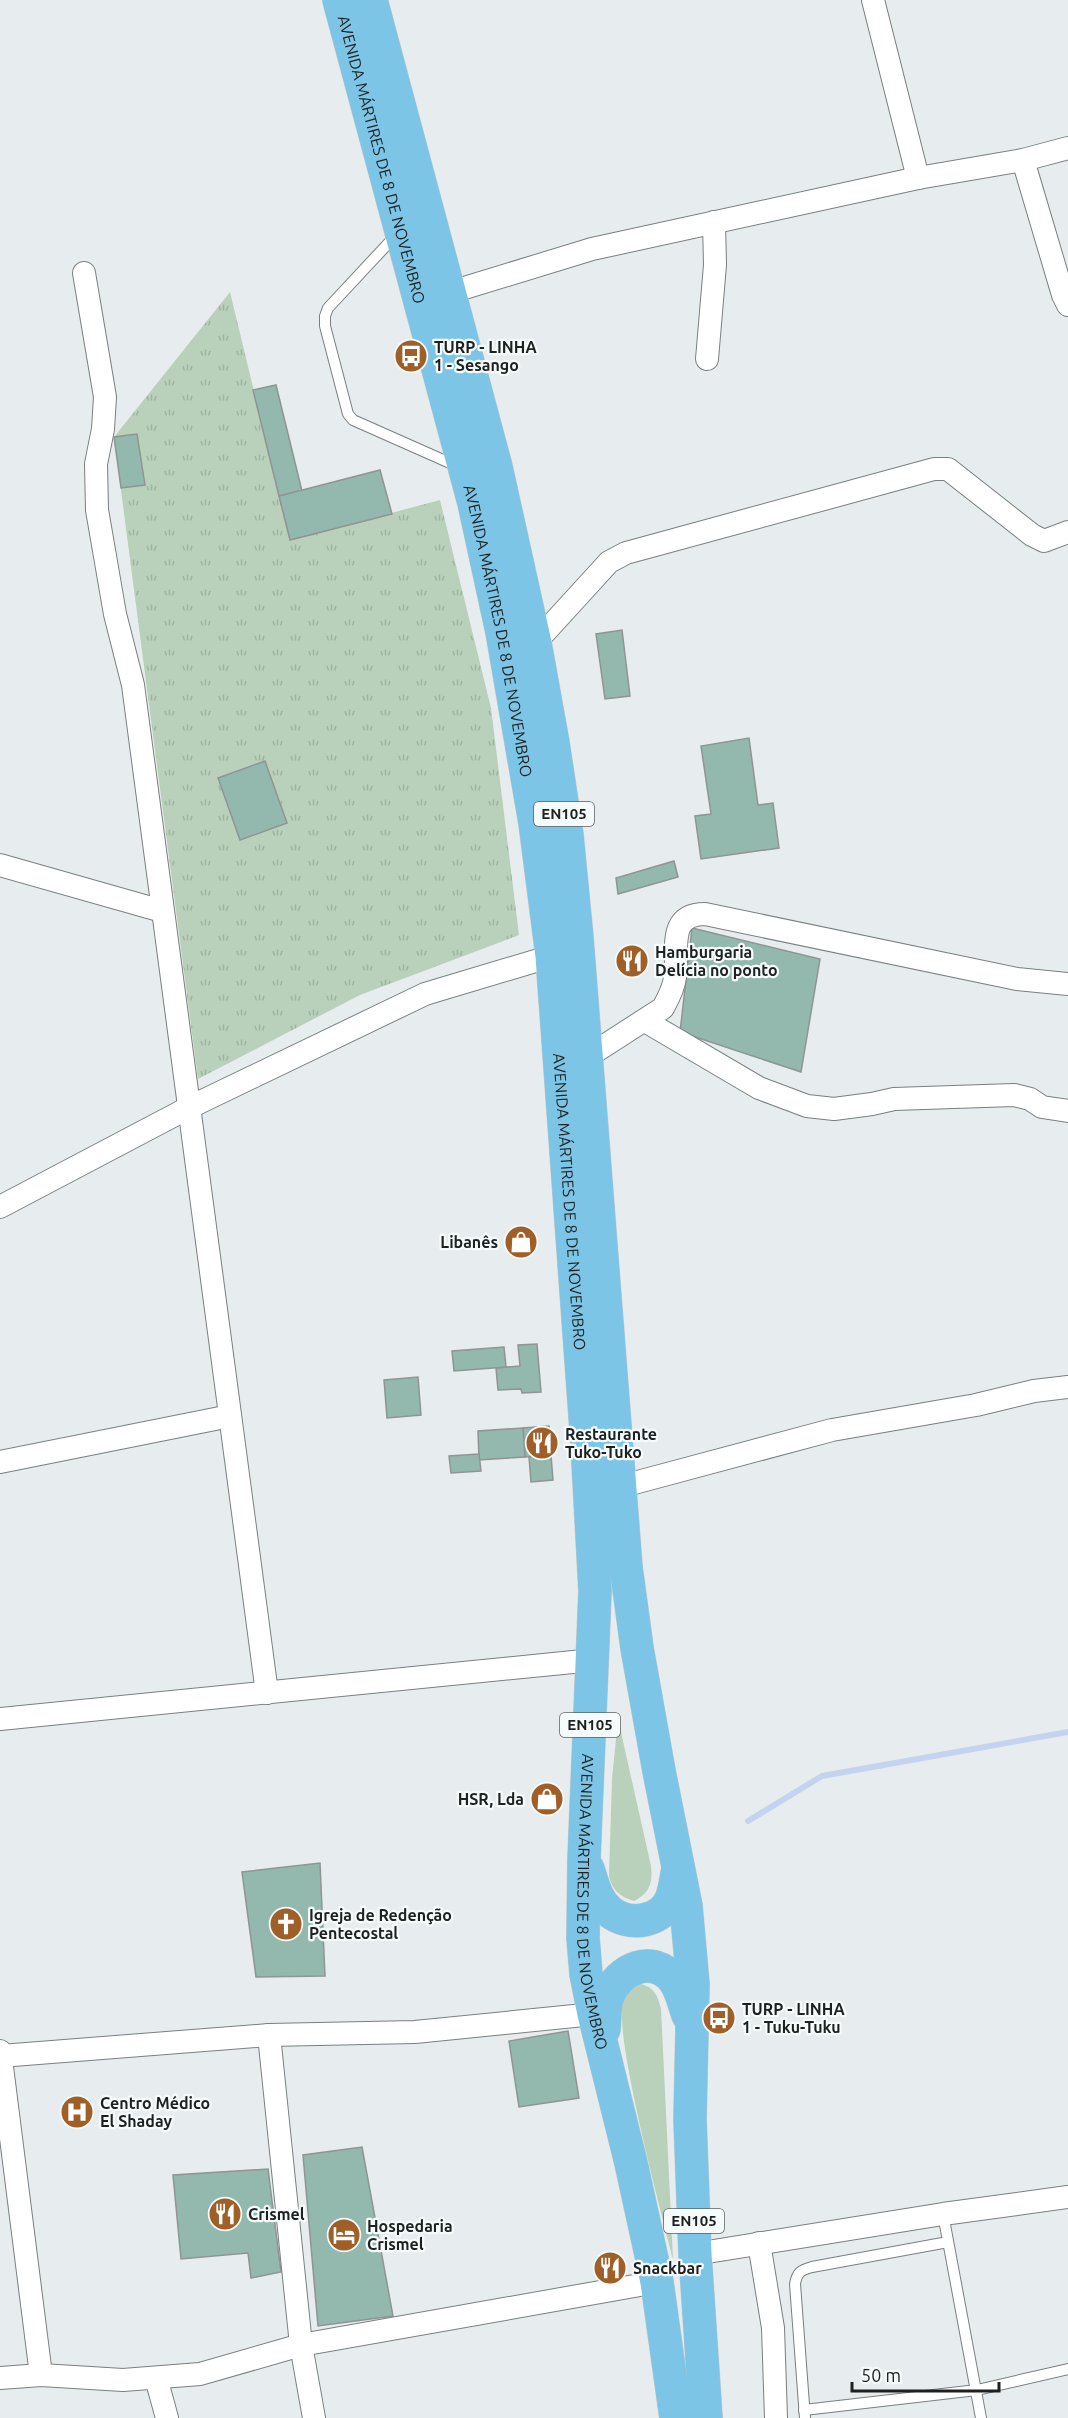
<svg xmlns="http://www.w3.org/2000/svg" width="1068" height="2418" font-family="Ubuntu,sans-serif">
	<defs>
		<pattern id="grass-tufts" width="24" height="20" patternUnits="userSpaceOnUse" patternTransform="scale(1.5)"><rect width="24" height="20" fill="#b9d1ba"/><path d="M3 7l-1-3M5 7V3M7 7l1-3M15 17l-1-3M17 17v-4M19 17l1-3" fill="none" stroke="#9fb3a0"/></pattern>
	</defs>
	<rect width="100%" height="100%" fill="#e7edee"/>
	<polygon fill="url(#grass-tufts)" points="230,292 290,540 440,500 491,708 519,935 360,995 198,1079 114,437"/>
	<g fill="#b9d1ba">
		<path d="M618 1719 651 1866C653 1882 650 1893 634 1901 620 1897 612 1890 609 1876L612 1779Z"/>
		<path d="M641 1984C655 1988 657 1995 661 2008L673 2259C663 2219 610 2024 624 1997 628 1990 634 1986 641 1984Z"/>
	</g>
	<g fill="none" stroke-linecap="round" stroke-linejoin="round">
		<polyline stroke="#c4d3ef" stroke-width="6" points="748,1821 822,1776 1068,1732"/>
	</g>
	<g fill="#93b8ad" stroke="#909493" stroke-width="1.5">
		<polygon points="276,385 302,491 279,496 253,390"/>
		<polygon points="137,434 145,485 121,488 114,437"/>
		<polygon points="380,470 392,514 290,540 279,496"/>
		<polygon points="622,630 630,696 605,699 596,634"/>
		<polygon points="749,738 758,805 773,803 779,848 701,859 695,816 711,814 701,746"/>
		<polygon points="265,761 287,823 240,840 218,778"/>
		<polygon points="674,861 678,877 618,894 616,878"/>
		<polygon points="692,928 820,959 801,1072 680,1032"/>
		<polygon points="537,1344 541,1392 522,1393 521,1389 498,1390 496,1368 520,1366 518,1345"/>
		<polygon points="504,1347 506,1367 454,1371 452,1351"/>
		<polygon points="418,1377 421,1415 387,1418 384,1380"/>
		<polygon points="549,1426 551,1455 525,1457 523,1428"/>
		<polygon points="523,1428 525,1457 479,1460 478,1431"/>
		<polygon points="479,1454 481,1471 451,1473 449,1456"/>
		<polygon points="551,1455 553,1480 531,1482 529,1457"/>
		<polygon points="320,1863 325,1976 256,1977 242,1872"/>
		<polygon points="568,2031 579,2098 519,2107 509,2041"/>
		<polygon points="362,2147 393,2316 318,2326 303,2155"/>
		<polygon points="268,2169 281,2272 251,2278 248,2253 181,2259 173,2175"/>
	</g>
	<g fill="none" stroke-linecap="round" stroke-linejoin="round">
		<g stroke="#7a7f80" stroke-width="12">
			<g id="lane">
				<polyline points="397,234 328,308 325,316 325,326 348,414 353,420 459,467"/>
				<polyline points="943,2214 981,2418"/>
				<polyline points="804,2410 977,2390 1068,2369"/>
				<path d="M805 2418 795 2284C797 2272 801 2270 812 2267L948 2242"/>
			</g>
		</g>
		<g stroke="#7a7f80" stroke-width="24">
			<g id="street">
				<polyline points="873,0 918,178"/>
				<polyline points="1023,160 1063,295 1068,305"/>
				<polyline points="84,273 105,397 103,429 96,464 97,510 115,614 133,685 267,1693"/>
				<polyline points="448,293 592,249 918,178 1023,160 1068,148"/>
				<polyline points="707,359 715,265 714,222"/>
				<polyline points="535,643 609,562 626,553 934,469 948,469 1032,535 1044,541 1068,532"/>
				<polyline points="0,865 162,911"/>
				<polyline points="645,1021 759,1088 807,1106 834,1109 872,1104 894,1099 1014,1095 1030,1099 1042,1107 1068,1111"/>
				<path d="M587 1057 663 1008C668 999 674 988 675 977 679 951 666 914 705 914L1017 979 1068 984"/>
				<polyline points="0,1207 188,1108 425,994 552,956"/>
				<polyline points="0,1462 230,1416"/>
				<polyline points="619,1487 832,1430 976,1405 1034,1391 1068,1387"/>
				<polyline points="0,1719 593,1660"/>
				<polyline points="269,2035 301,2345 314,2418"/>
				<polyline points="0,2051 41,2375"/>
				<polyline points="0,2056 269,2035 415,2032 594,2014"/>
				<polyline points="759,2243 773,2328 776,2418"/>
				<polyline points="695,2254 943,2214 1068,2197"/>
				<polyline points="0,2378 41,2375 123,2380 200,2374 301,2345 657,2282"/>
				<polyline points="156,2378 167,2418"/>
			</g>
		</g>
		<g stroke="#c9caca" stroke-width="34">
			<g id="primary">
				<path id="s1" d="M339 0 474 503 502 632 535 823 552 956 587 1444 595 1591 584 1859 583 1938 586 1974 594 2014 631 2163 657 2282 676 2418"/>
				<polyline points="371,0 496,467 535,643 553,743 567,835 577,938 626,1567 637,1648 659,1771 686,1906 693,1984 690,2119 695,2254 706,2418"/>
				<path d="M588 1869C593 1884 596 1900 609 1911 629 1928 663 1922 672 1897 675 1888 676 1878 678 1869"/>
				<path d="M604 2029C605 2018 604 2006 608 1996 618 1969 653 1953 674 1980 681 1989 684 2004 688 2015"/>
			</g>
		</g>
		<use href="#lane" stroke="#fff" stroke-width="10"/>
		<use href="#street" stroke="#fff" stroke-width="22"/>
		<use href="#primary" stroke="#7cc5e6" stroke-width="33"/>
	</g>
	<defs>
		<g id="bus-disc" transform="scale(1.725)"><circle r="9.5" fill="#9f5f28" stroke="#f5fbfb"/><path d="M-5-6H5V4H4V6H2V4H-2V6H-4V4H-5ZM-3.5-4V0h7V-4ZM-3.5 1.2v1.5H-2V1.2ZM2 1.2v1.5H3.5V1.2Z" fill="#fff"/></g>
		<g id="restaurant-disc" transform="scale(1.725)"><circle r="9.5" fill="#9f5f28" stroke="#f5fbfb"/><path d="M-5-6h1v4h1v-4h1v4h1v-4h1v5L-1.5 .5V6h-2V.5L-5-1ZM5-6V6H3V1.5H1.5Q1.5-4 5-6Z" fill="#fff"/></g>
		<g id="shop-disc" transform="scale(1.725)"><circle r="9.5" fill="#9f5f28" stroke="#f5fbfb"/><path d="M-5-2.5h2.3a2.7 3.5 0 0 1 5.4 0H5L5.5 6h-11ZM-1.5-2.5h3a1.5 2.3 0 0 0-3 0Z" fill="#fff"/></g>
		<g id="church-disc" transform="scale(1.725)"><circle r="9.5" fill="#9f5f28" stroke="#f5fbfb"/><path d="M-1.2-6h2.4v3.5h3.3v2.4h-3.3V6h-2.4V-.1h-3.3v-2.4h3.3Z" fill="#fff"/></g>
		<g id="hospital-disc" transform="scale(1.725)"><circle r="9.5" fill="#9f5f28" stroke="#f5fbfb"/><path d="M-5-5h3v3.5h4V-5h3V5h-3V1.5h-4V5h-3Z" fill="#fff"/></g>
		<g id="hotel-disc" transform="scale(1.725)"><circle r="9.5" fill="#9f5f28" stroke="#f5fbfb"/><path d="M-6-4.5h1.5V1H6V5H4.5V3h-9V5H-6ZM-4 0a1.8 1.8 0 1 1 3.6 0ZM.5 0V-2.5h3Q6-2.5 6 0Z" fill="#fff"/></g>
	</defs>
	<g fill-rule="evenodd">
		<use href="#bus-disc" x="411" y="356"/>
		<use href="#restaurant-disc" x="632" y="961"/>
		<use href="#shop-disc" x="521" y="1242"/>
		<use href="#restaurant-disc" x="542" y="1443"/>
		<use href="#shop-disc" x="547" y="1799"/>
		<use href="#church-disc" x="286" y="1924"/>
		<use href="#bus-disc" x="719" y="2018"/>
		<use href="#hospital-disc" x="77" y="2112"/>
		<use href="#restaurant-disc" x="225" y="2214"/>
		<use href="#hotel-disc" x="344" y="2235"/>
		<use href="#restaurant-disc" x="610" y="2268"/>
	</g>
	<g text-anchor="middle" stroke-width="4.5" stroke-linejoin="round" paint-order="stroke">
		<g fill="#f5fbfb" stroke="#5f6262" stroke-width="1.5">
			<rect x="534" y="802" width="60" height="24" rx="4.5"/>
			<rect x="560" y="1713" width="60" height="24" rx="4.5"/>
			<rect x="664" y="2209" width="60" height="24" rx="4.5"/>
		</g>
		<g font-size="15" font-weight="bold" fill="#1f2121">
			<text x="564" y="819">EN105</text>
			<text x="590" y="1730">EN105</text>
			<text x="694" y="2226">EN105</text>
		</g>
		<g font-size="16" fill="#1f2121" stroke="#f5fbfb">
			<text dy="6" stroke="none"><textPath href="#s1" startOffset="165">AVENIDA MÁRTIRES DE 8 DE NOVEMBRO</textPath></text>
			<text dy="6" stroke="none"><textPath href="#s1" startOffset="651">AVENIDA MÁRTIRES DE 8 DE NOVEMBRO</textPath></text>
			<text dy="6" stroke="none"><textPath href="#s1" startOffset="1227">AVENIDA MÁRTIRES DE 8 DE NOVEMBRO</textPath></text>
			<text dy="6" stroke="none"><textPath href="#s1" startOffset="1929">AVENIDA MÁRTIRES DE 8 DE NOVEMBRO</textPath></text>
		</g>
		<g font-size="16" font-weight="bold" fill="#1f2121" stroke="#f5fbfb" text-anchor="start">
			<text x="434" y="353">TURP - LINHA<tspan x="434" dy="18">1 - Sesango</tspan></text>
			<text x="655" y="958">Hamburgaria<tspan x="655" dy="18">Delícia no ponto</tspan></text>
			<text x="498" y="1248" text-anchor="end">Libanês</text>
			<text x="565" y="1440">Restaurante<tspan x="565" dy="18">Tuko-Tuko</tspan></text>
			<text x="524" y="1805" text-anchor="end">HSR, Lda</text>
			<text x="309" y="1921">Igreja de Redenção<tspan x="309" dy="18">Pentecostal</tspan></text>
			<text x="742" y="2015">TURP - LINHA<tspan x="742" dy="18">1 - Tuku-Tuku</tspan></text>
			<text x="100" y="2109">Centro Médico<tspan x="100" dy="18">El Shaday</tspan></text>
			<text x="248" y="2220">Crismel</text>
			<text x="367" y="2232">Hospedaria<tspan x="367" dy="18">Crismel</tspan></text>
			<text x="633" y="2274">Snackbar</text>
		</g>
	</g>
	<path d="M852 2382v9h147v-9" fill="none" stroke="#1f2121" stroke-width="3"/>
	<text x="861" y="2382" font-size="18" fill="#1f2121" stroke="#f5fbfb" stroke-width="4.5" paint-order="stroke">50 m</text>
</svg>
